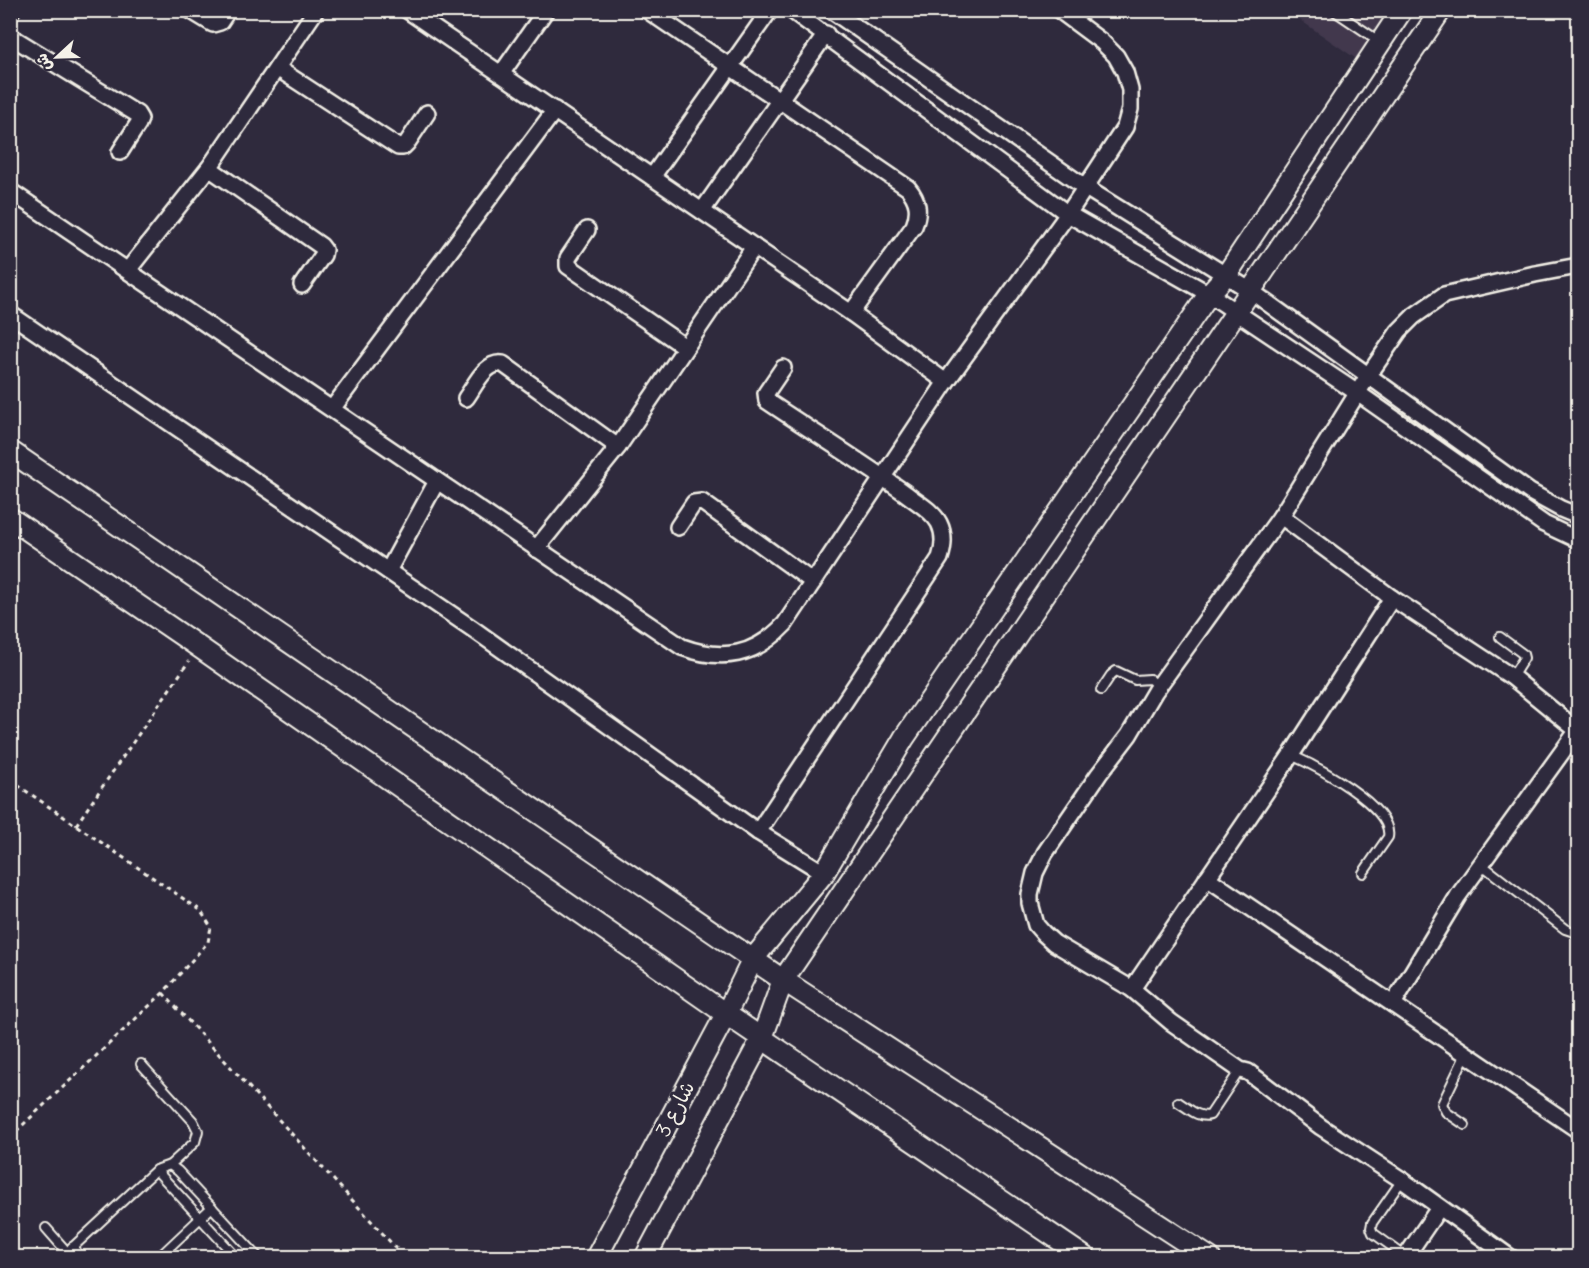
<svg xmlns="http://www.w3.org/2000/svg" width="1589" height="1268" font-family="Delius,'Playpen Sans Arabic',sans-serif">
	<rect width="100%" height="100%" fill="#2f2a3d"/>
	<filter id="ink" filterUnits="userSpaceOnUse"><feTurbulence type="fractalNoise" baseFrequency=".0167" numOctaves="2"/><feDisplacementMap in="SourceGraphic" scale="12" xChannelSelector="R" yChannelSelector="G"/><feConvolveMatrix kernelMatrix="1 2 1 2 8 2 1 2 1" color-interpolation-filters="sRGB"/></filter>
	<g filter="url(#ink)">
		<polygon fill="#42394e" points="1287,11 1391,11 1358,60"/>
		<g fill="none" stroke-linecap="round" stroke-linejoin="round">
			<g stroke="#f4f1e8" stroke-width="12">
				<g id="service">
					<polyline points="1333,10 1379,41"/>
					<polyline points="1500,637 1523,654 1524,658 1512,677"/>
					<polyline points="1101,690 1111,675 1116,671 1135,680 1150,679 1154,683 1155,691"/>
					<path d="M1291 755C1314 765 1394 807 1388 837L1363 873"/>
					<polyline points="1481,864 1565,929 1574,932 1578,931"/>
					<polyline points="141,1064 193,1121 198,1131 195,1142 170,1165"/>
					<path d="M1178 1102C1188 1108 1199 1119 1210 1115L1240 1070"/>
					<polyline points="1465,1125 1446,1112 1442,1104 1466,1054"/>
					<polyline points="156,1170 237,1258"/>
					<polyline points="1402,1180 1372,1223 1371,1228 1373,1233 1406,1257"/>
					<polyline points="46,1228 67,1252"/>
					<polyline points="72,1247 82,1258"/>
					<polyline points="61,1258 156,1170 170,1165 178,1171 259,1258"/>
					<polyline points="158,1258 212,1207"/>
				</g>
			</g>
			<g stroke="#f4f1e8" stroke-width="20">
				<g id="minor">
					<polyline points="190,10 213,24 220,22 228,10"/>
					<polyline points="407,10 851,313 946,382"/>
					<path d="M647 10 908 188C918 200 920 211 914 226L851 313"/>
					<polyline points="791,10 1068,214 1209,294 1359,394 1544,524 1578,540"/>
					<polyline points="831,10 1086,188 1251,291 1530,492 1561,509 1578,516"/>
					<polyline points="10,13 12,10"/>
					<polyline points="10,36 137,114 140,119 138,124 120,152"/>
					<polyline points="277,68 398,147 403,147 407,143 427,113"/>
					<polyline points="501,74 546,10"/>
					<polyline points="209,168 321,246 324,250 323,255 302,285"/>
					<polyline points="652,177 770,10"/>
					<path d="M10 191 682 647C723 662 755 656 785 624L946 382 1068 214 1125 127 1130 109V90L1125 72 1116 56 1102 42 1059 10"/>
					<polyline points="702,211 826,34"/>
					<polyline points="587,230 568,258 568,266 685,347"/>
					<polyline points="128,270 209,168 316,10"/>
					<polyline points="10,314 473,629 758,832 824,873"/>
					<path d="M466 398C475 386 485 361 503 364L618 447"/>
					<polyline points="332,409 555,110"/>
					<polyline points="1281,516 1392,598 1512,677 1578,731"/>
					<polyline points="678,527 694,503 702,502 813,582"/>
					<polyline points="536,549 618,447 754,247"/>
					<polyline points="388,571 437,481"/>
					<path d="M758 832 940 558C944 546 945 535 939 523 932 510 916 502 905 493 860 461 813 432 767 401L766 393 783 368"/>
					<polyline points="1207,878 1578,1130"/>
					<polyline points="1132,989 1291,755 1392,598"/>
					<polyline points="1393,1004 1458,896 1578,730"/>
					<polyline points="1405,1258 1439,1208"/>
					<polyline points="1511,1258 1402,1180 1321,1127 1248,1072 1240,1070 1171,1022 1132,989 1054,943 1043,933 1036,925 1030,903 1030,894 1035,873 1045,853 1099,774 1129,735 1155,691 1281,516 1368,376 1399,331 1414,316 1444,295 1535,274 1578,266"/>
				</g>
			</g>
			<g stroke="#f4f1e8" stroke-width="24">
				<g id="tertiary">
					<polyline points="10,451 783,980 1210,1258"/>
					<polyline points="10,518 199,647 726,1014 1086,1258"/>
					<polyline points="596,1258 726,1014 753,959 824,873 904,738 1209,294 1227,274 1402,10"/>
					<polyline points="645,1258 762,1038 783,980 1441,10"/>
				</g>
			</g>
			<g stroke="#f4f1e8" stroke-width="3" stroke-dasharray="4.5 4.5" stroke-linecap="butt">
				<polyline points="10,780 200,910 211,927 208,942 163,993 10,1137"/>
				<polyline points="76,825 189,661"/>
				<polyline points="163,993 405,1258"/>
			</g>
			<use href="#service" stroke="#2f2a3d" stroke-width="8"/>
			<use href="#minor" stroke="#2f2a3d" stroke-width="15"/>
			<use href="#tertiary" stroke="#2f2a3d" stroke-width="20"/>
		</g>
	</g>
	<g text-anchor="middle" stroke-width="6" stroke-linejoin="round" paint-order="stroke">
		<g font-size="20" fill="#f4f1e8" stroke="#2f2a3d">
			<text transform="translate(675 1109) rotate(-62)" y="7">شارع 3</text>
		</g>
	</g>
	<rect width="1589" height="1268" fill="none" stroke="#2f2a3d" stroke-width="36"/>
	<rect x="18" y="18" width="1553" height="1232" fill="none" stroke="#f4f1e8" stroke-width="2" filter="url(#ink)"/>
	<g transform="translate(57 57) rotate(248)" stroke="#2f2a3d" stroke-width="4.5" paint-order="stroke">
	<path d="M0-4.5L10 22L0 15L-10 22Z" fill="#f4f1e8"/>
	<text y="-9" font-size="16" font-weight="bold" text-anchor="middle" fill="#f4f1e8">ش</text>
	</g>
</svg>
